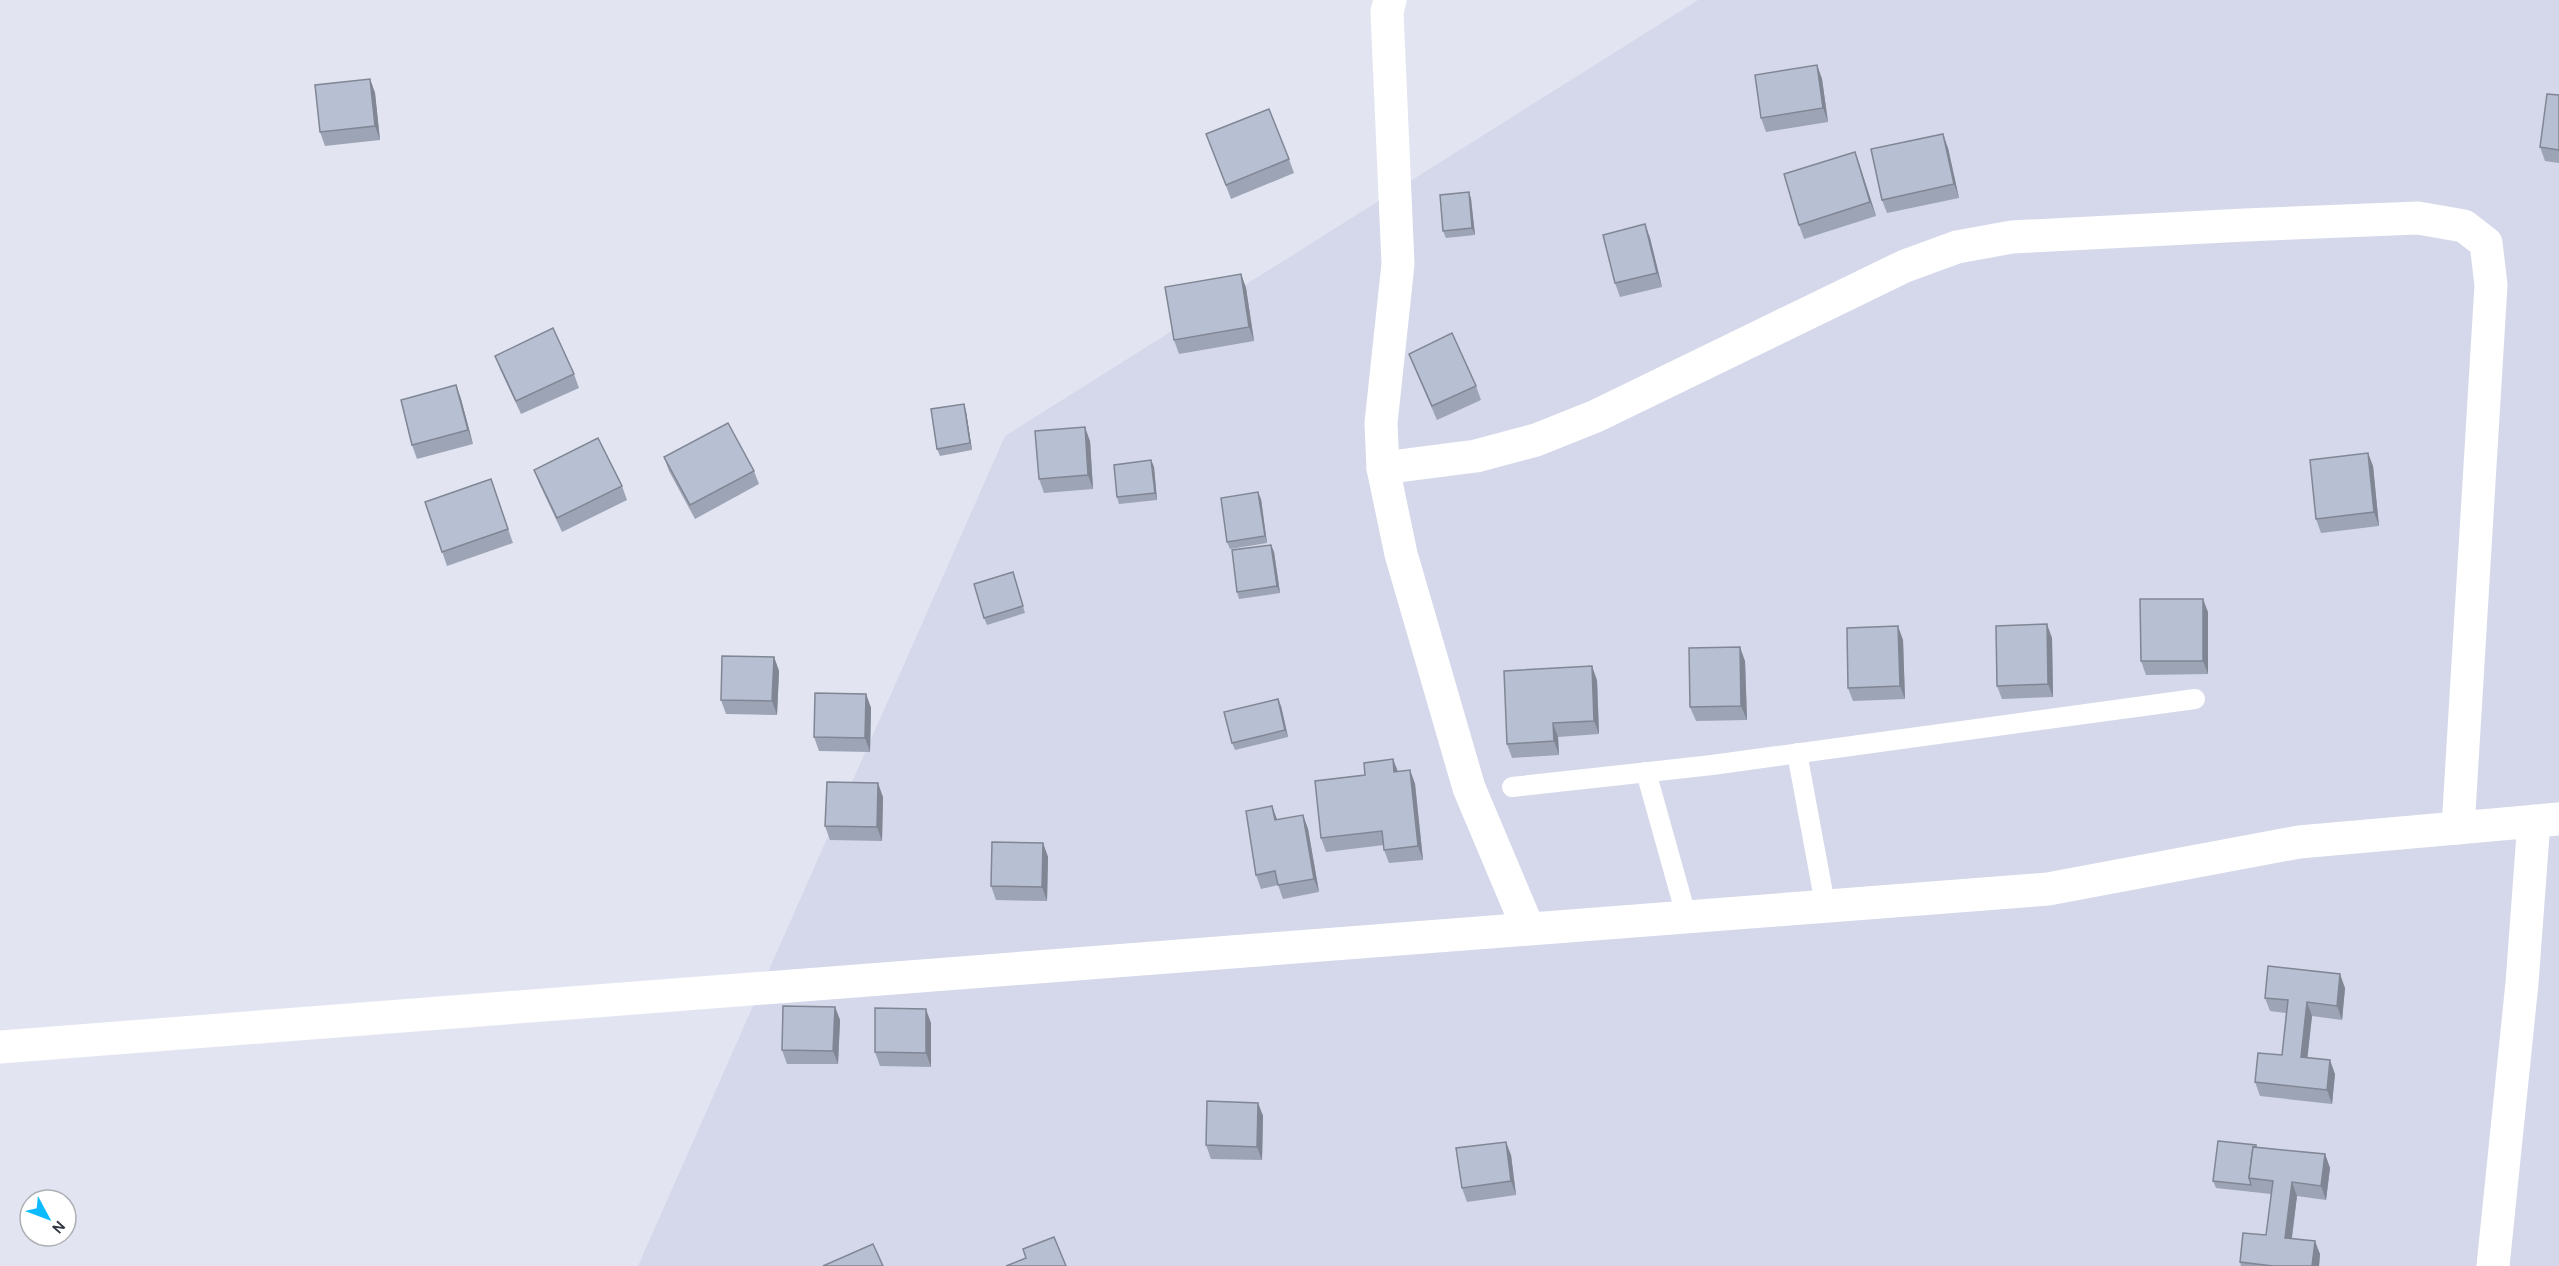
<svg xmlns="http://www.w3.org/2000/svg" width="2559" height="1266" font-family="Karla,sans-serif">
	<rect width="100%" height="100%" fill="#e2e5f1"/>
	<polygon fill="#d4d8ea" points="1698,0 2559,0 2559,1266 638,1266 1005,436"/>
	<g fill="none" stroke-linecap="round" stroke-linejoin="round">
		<g stroke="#fff" stroke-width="20">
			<polyline points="1797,753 1825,904"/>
			<polyline points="1646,772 1686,915"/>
			<polyline points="1512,787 1712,765 2195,699"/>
		</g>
		<g stroke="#fff" stroke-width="33">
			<polyline points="1390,0 1387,12 1398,264 1381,423 1383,468 1401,554 1469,788 1528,928"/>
			<polyline points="1383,468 1476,456 1536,440 1596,416 1905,266 1957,247 2012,237 2245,225 2418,218 2464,226 2486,243 2491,285 2458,828"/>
			<polyline points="0,1047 2048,889 2299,842 2559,819"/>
			<polyline points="2493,1266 2522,983 2534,821"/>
		</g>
	</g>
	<g fill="#9da4b5">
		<polygon points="1817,65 1822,79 1828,122 1766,132 1761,118"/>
		<polygon points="370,79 375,93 380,140 325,146 320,132"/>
		<polygon points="2559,95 2559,163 2545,161 2540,147"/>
		<polygon points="1206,134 1289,159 1294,173 1231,199"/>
		<polygon points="1948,148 1959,198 1887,213 1882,200"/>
		<polygon points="1855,152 1876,216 1804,239 1799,225"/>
		<polygon points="1469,192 1471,199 1475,235 1446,238 1443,231"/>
		<polygon points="1645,224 1650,238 1662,287 1620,297 1615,283"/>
		<polygon points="1241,274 1246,288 1254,341 1179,354 1174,340"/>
		<polygon points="1409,354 1476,386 1481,400 1437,420 1414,367"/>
		<polygon points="495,356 574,374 579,388 521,414 500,369"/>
		<polygon points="456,385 461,399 473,444 417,459 412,445"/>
		<polygon points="966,411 972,450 940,456 937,449"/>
		<polygon points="1090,441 1093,489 1044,493 1039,479"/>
		<polygon points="664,457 754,471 759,484 695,519 669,471"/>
		<polygon points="1151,460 1154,467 1157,500 1119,504 1117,497"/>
		<polygon points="2373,466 2379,526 2321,533 2316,519"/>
		<polygon points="534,470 622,486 627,500 562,532 539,483"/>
		<polygon points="491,479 513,543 447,566 425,502"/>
		<polygon points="1261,499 1267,543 1230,549 1227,542"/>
		<polygon points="1271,545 1274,552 1280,593 1239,599 1237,592"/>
		<polygon points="1015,579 1025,613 987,625 984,618"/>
		<polygon points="2208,612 2208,674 2146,675 2141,661"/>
		<polygon points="2052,638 2053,697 2002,699 1997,686"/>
		<polygon points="1903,640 1905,699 1853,701 1848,688"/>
		<polygon points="774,657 779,671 777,715 726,714 721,700"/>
		<polygon points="1745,661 1747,720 1696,721 1690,707"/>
		<polygon points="1597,680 1599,734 1558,737 1559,755 1512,758 1507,744"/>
		<polygon points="866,694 871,708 870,752 819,751 814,737"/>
		<polygon points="1281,706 1288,737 1235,750 1232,743"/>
		<polygon points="1393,759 1398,771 1410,770 1415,784 1423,860 1389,863 1384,850 1384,845 1326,852 1321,838 1365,775"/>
		<polygon points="883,797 882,841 830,840 825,826"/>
		<polygon points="1303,815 1308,829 1319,892 1283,899 1278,885 1261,889 1256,875 1277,820"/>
		<polygon points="1043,843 1048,857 1047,901 996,900 991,886"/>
		<polygon points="2345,988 2342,1020 2312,1016 2307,1058 2335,1074 2332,1104 2260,1096 2255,1082 2282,1055 2286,1013 2270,1011 2265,998"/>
		<polygon points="835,1007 840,1020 838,1064 787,1064 782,1050"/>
		<polygon points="931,1023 931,1067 880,1066 875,1052"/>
		<polygon points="1258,1103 1263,1116 1262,1160 1211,1159 1206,1145"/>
		<polygon points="2257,1147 2325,1154 2330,1168 2326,1200 2297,1196 2292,1238 2320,1254 2319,1266 2241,1266 2240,1262 2266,1235 2271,1194 2216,1188 2213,1181"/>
		<polygon points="1511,1155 1516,1195 1467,1202 1462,1188"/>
	</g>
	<g fill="#808694">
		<polygon points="1817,65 1822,79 1828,122 1823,108"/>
		<polygon points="370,79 375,93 380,140 375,126"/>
		<polygon points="1943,134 1948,148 1959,198 1954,184"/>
		<polygon points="1855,152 1860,166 1876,216 1870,202"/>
		<polygon points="1469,192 1471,199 1475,235 1472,228"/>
		<polygon points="1645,224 1650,238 1662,287 1657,273"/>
		<polygon points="1241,274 1246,288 1254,341 1249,327"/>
		<polygon points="456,385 461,399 473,444 468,430"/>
		<polygon points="964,404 966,411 972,450 970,443"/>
		<polygon points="1085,427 1090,441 1093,489 1088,475"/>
		<polygon points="2368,453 2373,466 2379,526 2374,512"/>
		<polygon points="1151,460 1154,467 1157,500 1155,493"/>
		<polygon points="1258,492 1261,499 1267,543 1265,536"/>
		<polygon points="1271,545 1274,552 1280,593 1277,586"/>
		<polygon points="2203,599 2208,612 2208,674 2203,661"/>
		<polygon points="2047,624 2052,638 2053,697 2048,684"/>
		<polygon points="1898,626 1903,640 1905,699 1900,686"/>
		<polygon points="1740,647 1745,661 1747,720 1741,706"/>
		<polygon points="774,657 779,671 777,715 772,701"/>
		<polygon points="1592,666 1597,680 1599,734 1594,721"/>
		<polygon points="866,694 871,708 870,752 865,738"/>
		<polygon points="1278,699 1281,706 1288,737 1285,730"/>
		<polygon points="1553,723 1558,737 1559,755 1554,741"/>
		<polygon points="1393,759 1398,773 1394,772"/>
		<polygon points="1410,770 1415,784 1423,860 1418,846"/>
		<polygon points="878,783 883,797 882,841 877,827"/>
		<polygon points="1272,806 1277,819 1275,820"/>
		<polygon points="1303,815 1308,829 1319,892 1314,879"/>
		<polygon points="1043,843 1048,857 1047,901 1042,887"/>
		<polygon points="2340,974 2345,988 2342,1020 2337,1006"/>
		<polygon points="2307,1002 2312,1016 2306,1071 2301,1057"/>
		<polygon points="835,1007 840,1020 838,1064 833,1051"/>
		<polygon points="926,1009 931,1023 931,1067 926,1053"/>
		<polygon points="2330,1060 2335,1074 2332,1104 2327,1090"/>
		<polygon points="1258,1103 1263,1116 1262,1160 1257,1147"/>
		<polygon points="1506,1142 1511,1155 1516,1195 1511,1181"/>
		<polygon points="2325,1154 2330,1168 2326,1200 2321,1186"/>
		<polygon points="2292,1182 2297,1196 2290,1251 2285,1238"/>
		<polygon points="2315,1241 2320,1254 2319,1266 2312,1266"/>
	</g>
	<g fill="#b7bfd3" stroke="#808694" stroke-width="1.5">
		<polygon points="1817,65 1823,108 1761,118 1755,75"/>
		<polygon points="370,79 375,126 320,132 315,85"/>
		<polygon points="2547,94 2559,95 2559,150 2540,147"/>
		<polygon points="1269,109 1289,159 1226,185 1206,134"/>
		<polygon points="1943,134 1954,184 1882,200 1871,149"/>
		<polygon points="1855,152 1870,202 1799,225 1784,174"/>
		<polygon points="1469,192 1472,228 1443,231 1440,195"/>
		<polygon points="1645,224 1657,273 1615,283 1603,235"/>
		<polygon points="1241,274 1249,327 1174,340 1165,287"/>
		<polygon points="553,328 574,374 516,401 495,356"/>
		<polygon points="1452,333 1476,386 1432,406 1409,354"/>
		<polygon points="456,385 468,430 412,445 401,400"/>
		<polygon points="964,404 970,443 937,449 931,409"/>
		<polygon points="728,423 754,471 690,505 664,457"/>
		<polygon points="1085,427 1088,475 1039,479 1035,431"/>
		<polygon points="598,438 622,486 557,518 534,470"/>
		<polygon points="2368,453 2374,512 2316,519 2310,460"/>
		<polygon points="1151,460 1155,493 1117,497 1114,465"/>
		<polygon points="491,479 508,529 442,552 425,502"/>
		<polygon points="1258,492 1265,536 1227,542 1221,498"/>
		<polygon points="1271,545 1277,586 1237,592 1232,550"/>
		<polygon points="1013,572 1023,606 984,618 974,584"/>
		<polygon points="2140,599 2203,599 2203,661 2141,661"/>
		<polygon points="2047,624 2048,684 1997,686 1996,626"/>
		<polygon points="1898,626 1900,686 1848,688 1847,628"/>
		<polygon points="1740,647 1741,706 1690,707 1689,648"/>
		<polygon points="722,656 774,657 772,701 721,700"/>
		<polygon points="1592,666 1594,721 1553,723 1554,741 1507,744 1504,671"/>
		<polygon points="815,693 866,694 865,738 814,737"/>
		<polygon points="1278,699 1285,730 1232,743 1224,712"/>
		<polygon points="1393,759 1394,772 1410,770 1418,846 1384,850 1382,831 1321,838 1315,781 1365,775 1364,763"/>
		<polygon points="827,782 878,783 877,827 825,826"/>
		<polygon points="1272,806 1275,820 1303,815 1314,879 1278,885 1275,871 1256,875 1246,811"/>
		<polygon points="992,842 1043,843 1042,887 991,886"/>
		<polygon points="2268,966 2340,974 2337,1006 2307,1002 2301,1057 2330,1060 2327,1090 2255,1082 2258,1053 2282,1055 2288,1000 2265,998"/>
		<polygon points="783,1006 835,1007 833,1051 782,1050"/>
		<polygon points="875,1008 926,1009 926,1053 875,1052"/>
		<polygon points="1207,1101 1258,1103 1257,1147 1206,1145"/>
		<polygon points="2218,1141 2256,1145 2256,1147 2253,1147 2249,1178 2251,1185 2213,1181"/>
		<polygon points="1506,1142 1511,1181 1462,1188 1456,1148"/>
		<polygon points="2253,1147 2325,1154 2321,1186 2292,1182 2285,1238 2315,1241 2312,1266 2273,1266 2240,1262 2243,1233 2266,1235 2273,1181 2249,1178"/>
		<polygon points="1054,1237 1066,1266 1006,1266 1026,1258 1023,1249"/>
		<polygon points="873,1244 883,1266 823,1266"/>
	</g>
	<g transform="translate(48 1218) rotate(131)"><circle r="28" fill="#ffffff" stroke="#adafb4" stroke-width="1.5"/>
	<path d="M0-4.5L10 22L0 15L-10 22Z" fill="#0cbafe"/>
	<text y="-9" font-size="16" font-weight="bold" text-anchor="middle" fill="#323743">N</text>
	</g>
</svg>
